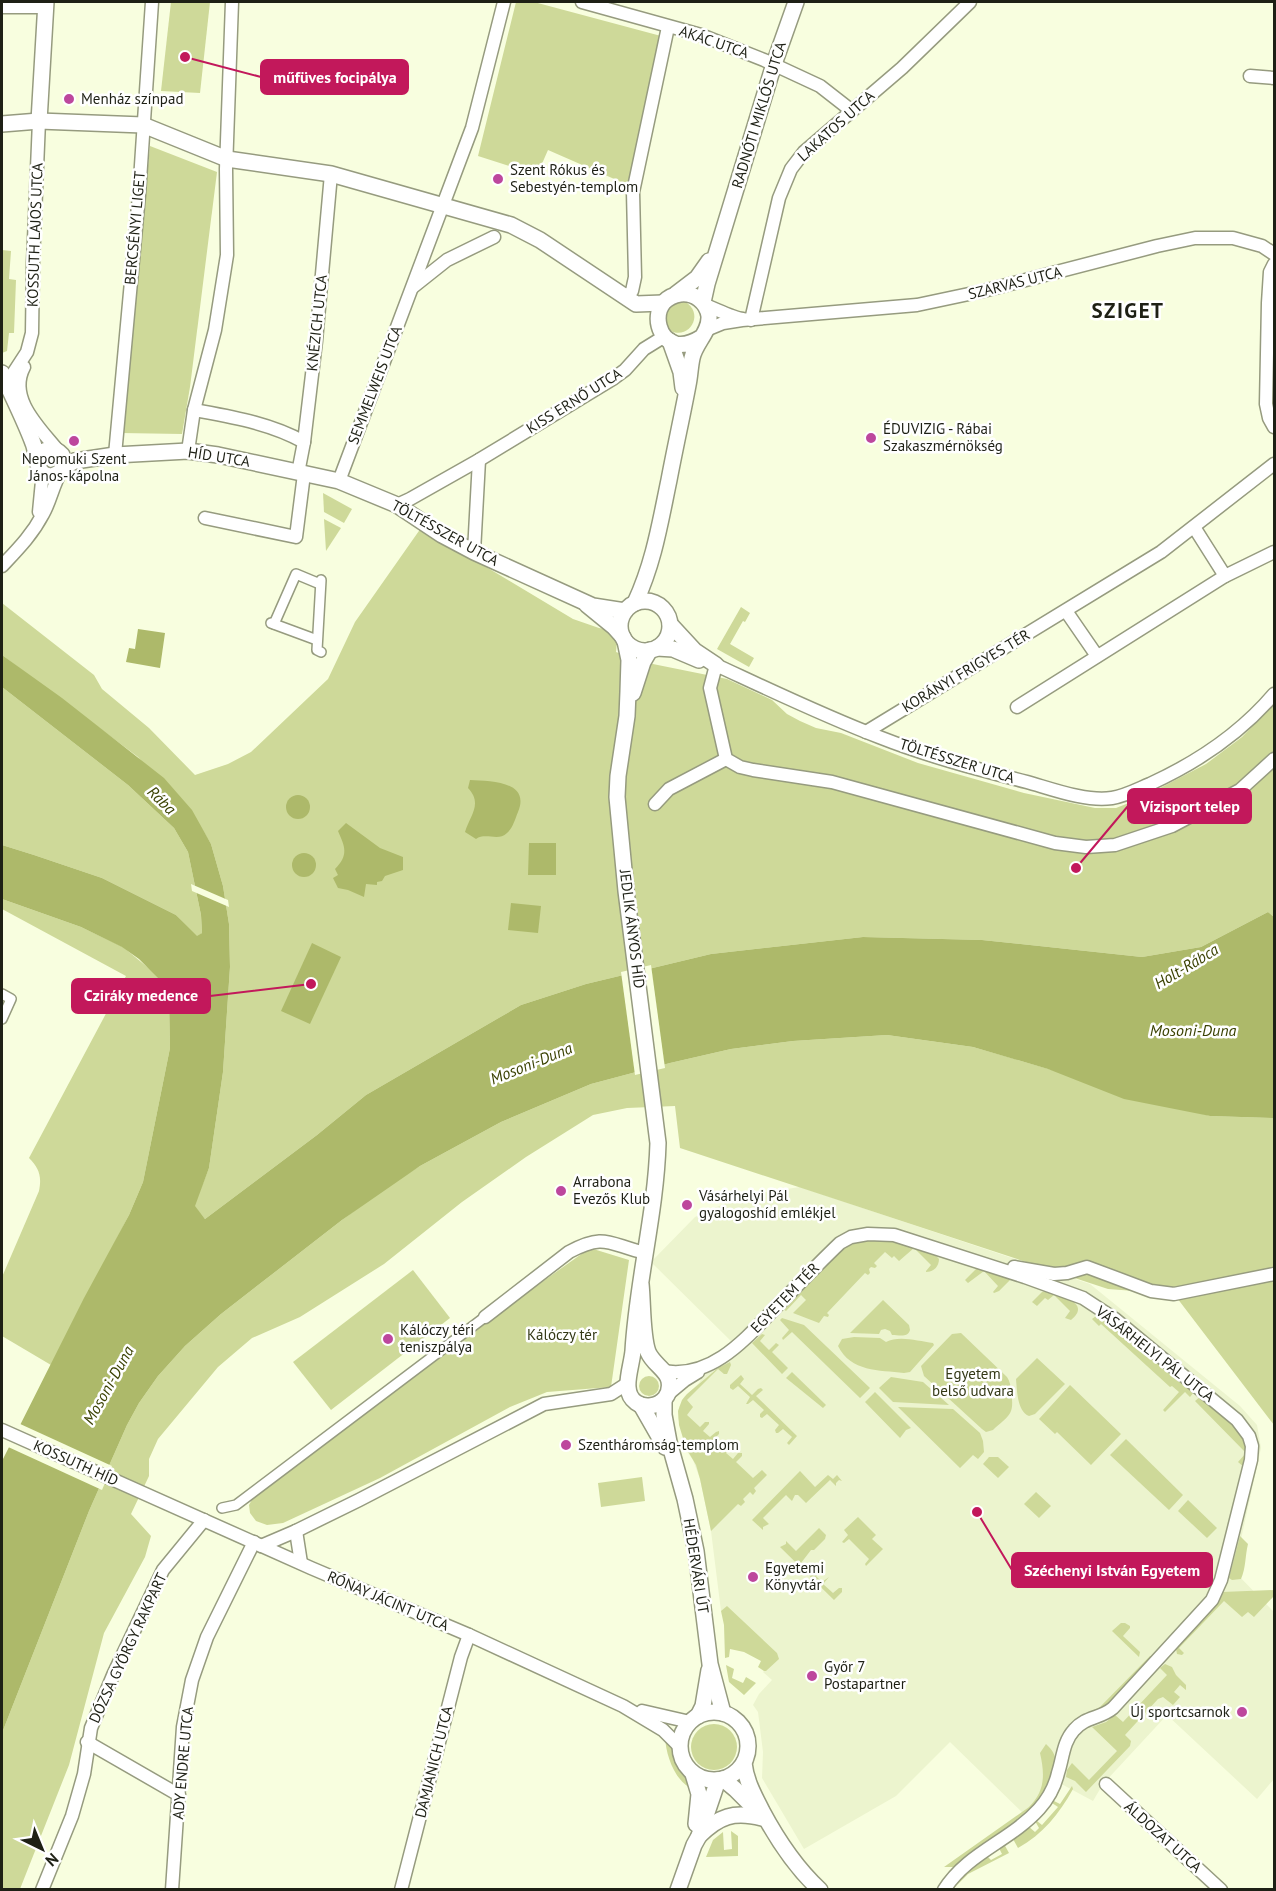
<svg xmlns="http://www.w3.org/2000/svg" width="1276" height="1891" font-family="'PT Sans',sans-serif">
	<rect width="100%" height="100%" fill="#f8fedf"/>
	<polygon fill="#ecf4ce" points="800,1187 1090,1284 1240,1406 1257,1425 1261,1448 1234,1571 1274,1612 1274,1779 1257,1799 1167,1715 1103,1784 1093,1801 1054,1780 1027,1817 950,1742 896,1796 804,1849 762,1778 763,1752 758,1712 753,1705 759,1694 772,1680 763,1672 774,1661 721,1611 711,1531 700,1479 693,1460 688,1453 678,1418 679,1407 684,1397 699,1383 704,1374 737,1347 651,1262 695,1217 741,1196"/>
	<g fill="#ced999">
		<polygon points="171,2 210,2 200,93 161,91"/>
		<polygon points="516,2 534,2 661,36 628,185 548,150 537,175 478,156"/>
		<polygon points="150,146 217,172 190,387 182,434 121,433"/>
		<polygon points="2,250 11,251 9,279 16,280 14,333 9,333 7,351 2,353"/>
		<path d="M681 300C710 311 686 348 664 326L666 305Z"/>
		<polygon points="323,493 352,509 344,523 324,512"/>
		<polygon points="324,519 341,528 326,551"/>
		<polygon points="421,528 573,619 599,628 618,631 616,652 643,662 727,679 772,700 787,714 800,721 816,728 841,733 918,763 1024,793 1095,808 1116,808 1139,799 1206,764 1242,737 1274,704 1274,917 1268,912 1201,947 1142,957 982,940 863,937 711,954 586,984 521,1005 366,1095 317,1135 205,1219 194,1206 209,1168 223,1072 230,967 229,924 223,886 211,844 202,829 138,757 2,655 2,603 94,675 102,689 149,728 195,775 228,764 251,752 328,679 355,622"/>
		<polygon points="741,607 750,613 745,622 743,621 730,644 754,658 749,667 717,649"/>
		<polygon points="2,687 128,785 174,828 188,852 201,915 202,933 197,937 176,915 102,878 34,855 2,845"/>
		<path d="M2 899 81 927 123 947 152 971 163 983 169 999 170 1048 143 1182 129 1215 51 1365 2 1336V1277L39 1191C42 1176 39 1168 29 1158L126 976 2 909Z"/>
		<polygon points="887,1035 973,1047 1210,1116 1274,1118 1274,1425 1174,1294 1108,1289 680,1148 675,1106 627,1108 593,1115 526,1157 462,1202 384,1264 300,1317 252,1338 218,1367 158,1439 149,1459 149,1476 131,1514 151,1536 145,1557 104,1633 69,1765 20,1889 2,1889 2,1733 89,1511 127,1425 139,1403 158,1376 185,1346 221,1314 342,1220 388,1186 420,1166 501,1122 591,1084 670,1063 731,1049 793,1041"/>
		<path d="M865 1240C883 1240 928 1244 939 1259 939 1266 934 1272 926 1272V1271L931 1265 914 1248 899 1261 894 1256 892 1258 885 1252 874 1263 877 1266 875 1268 871 1267 869 1269 870 1273 868 1275 865 1273 827 1313 829 1315 828 1317 824 1316 819 1323 793 1313 806 1300 801 1295 786 1311 782 1308C804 1286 835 1246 865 1240Z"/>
		<polygon points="590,1248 629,1260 611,1387 547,1392 510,1407 380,1478 283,1523 267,1525 256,1521 250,1513 249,1505 254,1496 525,1294"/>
		<polygon points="977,1268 1006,1277 1010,1280 999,1291 994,1293 993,1292 998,1286 984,1271 968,1283 965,1280"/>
		<polygon points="413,1270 450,1318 331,1410 293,1362"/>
		<path d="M1046 1291C1059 1295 1093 1303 1071 1320L1065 1318 1070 1311 1054 1295 1048 1300 1045 1298 1037 1306 1032 1302 1042 1292Z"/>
		<path d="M883 1300 909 1325 910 1330C908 1338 899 1335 892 1335L890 1331 885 1329 881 1330 879 1334 850 1333Z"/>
		<polygon points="1096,1316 1103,1317 1194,1392 1190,1397 1185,1392 1165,1412 1163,1410 1179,1392 1172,1386 1170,1387 1101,1324 1099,1326 1092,1319"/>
		<polygon points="782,1318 804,1325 870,1388 860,1398 792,1332 783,1340 782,1338 789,1330 780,1320"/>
		<path d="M961 1333 1007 1377C1010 1382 1011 1386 1011 1392 1015 1415 1009 1415 993 1430L986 1432 982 1429 924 1376 921 1366 952 1334Z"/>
		<polygon points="762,1334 765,1335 760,1341 769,1350 776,1343 779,1345 772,1352 788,1368 782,1374 752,1343"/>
		<path d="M854 1337 880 1338 886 1342C899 1335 918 1341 933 1343L934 1345 910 1372 904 1373C879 1370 851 1372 838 1346L842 1339Z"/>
		<path d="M1037 1358 1065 1384 1035 1414 1029 1416C1017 1411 1017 1390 1016 1379Z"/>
		<polygon points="730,1362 731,1365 727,1374 724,1374 718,1369 687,1400 693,1407 687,1415 700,1427 705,1422 709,1422 709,1424 703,1431 710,1437 716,1432 719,1431 719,1434 713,1440 720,1447 728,1441 732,1443 732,1446 726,1453 733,1459 738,1453 742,1453 742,1456 736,1462 753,1478 762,1470 767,1475 754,1488 756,1491 753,1495 750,1492 743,1499 745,1502 741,1506 738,1504 711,1531 700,1479 696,1465 686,1448 679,1425 678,1411 682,1400 687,1394 718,1368"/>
		<polygon points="792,1372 826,1405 823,1408 786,1378"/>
		<polygon points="741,1375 744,1379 740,1384 752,1395 758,1389 761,1388 763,1390 756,1396 797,1436 789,1445 787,1443 792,1437 783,1429 778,1433 776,1433 775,1430 779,1425 767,1414 762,1418 760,1417 760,1414 764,1410 753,1400 748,1404 746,1404 750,1397 738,1386 733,1390 730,1388 730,1385"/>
		<circle cx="649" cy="1386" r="10"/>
		<polygon points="891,1377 923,1382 949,1405 893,1402 879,1388"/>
		<polygon points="1070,1385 1121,1434 1091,1465 1057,1432 1055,1434 1039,1419"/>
		<polygon points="875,1392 911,1428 906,1430 900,1438 865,1402"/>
		<polygon points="1201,1396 1241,1431 1247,1450 1245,1468 1238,1462 1246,1453 1195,1401"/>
		<polygon points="898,1407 953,1409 980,1433 983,1441 984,1452 978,1459 973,1455 960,1468"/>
		<polygon points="1126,1439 1183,1495 1169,1510 1110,1455"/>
		<polygon points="989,1457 998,1457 1009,1467 998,1478 983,1464"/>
		<polygon points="800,1471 815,1487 828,1475 833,1479 837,1475 842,1481 839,1480 836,1483 836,1486 830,1480 806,1503 798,1495 795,1495 792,1501 786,1495 763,1518 769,1524 763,1527 763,1530 752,1520"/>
		<polygon points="642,1477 645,1501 601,1507 598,1483"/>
		<polygon points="1036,1492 1051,1506 1039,1518 1024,1504"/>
		<polygon points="1188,1500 1217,1528 1207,1538 1178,1511"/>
		<polygon points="858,1517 876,1535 872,1539 883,1549 866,1566 865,1564 869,1559 849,1539 844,1543 842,1542 848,1535 844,1530"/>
		<polygon points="819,1528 826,1535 825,1539 814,1550 811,1550 801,1563 812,1573 816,1568 820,1569 820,1572 816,1576 822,1582 829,1577 823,1584 833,1593 839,1588 842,1588 842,1592 834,1600 780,1547 786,1544 786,1541 796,1551"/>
		<path d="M1240 1536 1248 1544C1245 1556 1246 1568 1241 1579L1232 1580 1229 1578Z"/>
		<polygon points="1274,1590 1274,1596 1254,1617 1248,1612 1242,1617 1224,1601 1179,1648 1184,1653 1182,1655 1177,1654 1176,1649 1214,1607 1222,1592"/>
		<polygon points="727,1606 777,1653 779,1659 766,1671 764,1671 758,1667 761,1661 744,1652 730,1649 729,1657 725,1658 724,1625 721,1611"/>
		<polygon points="1121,1623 1125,1623 1130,1626 1130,1628 1123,1636 1140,1652 1139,1657 1112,1631"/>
		<polygon points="1150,1656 1152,1657 1149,1661 1102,1710 1091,1714 1088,1713 1100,1707"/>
		<polygon points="1165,1664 1172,1667 1176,1675 1186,1685 1186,1690 1180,1685 1174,1692 1180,1697 1173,1705 1163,1697 1158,1699 1125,1735 1131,1741 1130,1746 1086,1792 1075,1781 1066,1777 1067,1770 1072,1763 1089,1780 1117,1751 1092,1727 1106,1722 1115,1715 1123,1722 1167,1675 1160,1668"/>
		<polygon points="726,1665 734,1669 732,1678 743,1683 746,1677 756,1683 744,1695 729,1682"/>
		<circle cx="714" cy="1747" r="23"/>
		<path d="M665 1737C675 1749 672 1753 677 1765 682 1775 691 1779 694 1790 675 1782 666 1756 665 1737Z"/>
		<path d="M1046 1744C1056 1753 1057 1759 1053 1772 1038 1818 989 1837 955 1867H944L1029 1807C1045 1791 1045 1775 1040 1753Z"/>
		<path d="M1072 1786 1073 1789C1059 1814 1043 1834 1018 1848L1013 1839 1028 1826 1035 1832 1039 1828 1035 1821H1037L1042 1825 1058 1807 1052 1803V1800L1060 1804Z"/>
		<polygon points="731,1831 738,1836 738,1856 706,1857 713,1840 723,1832 724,1850 732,1849"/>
		<polygon points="1004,1844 1009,1853 968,1874 953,1889 951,1890 967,1871 986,1855 991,1860 1002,1854 999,1848"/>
	</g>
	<g fill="#adb96a">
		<polygon points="138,629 165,633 160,668 126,662 129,648 135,649"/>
		<polygon points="2,655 62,698 164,778 192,810 211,844 223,886 229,924 230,967 223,1072 209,1168 195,1206 205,1219 317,1135 366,1095 521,1005 586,984 711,954 863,937 982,940 1142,957 1201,947 1268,912 1274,917 1274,1118 1210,1116 1124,1099 1048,1069 973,1047 887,1035 793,1041 731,1049 670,1063 591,1084 501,1122 420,1166 342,1220 221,1314 185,1346 158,1376 139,1403 127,1425 89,1511 2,1733 2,1461 84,1298 129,1215 143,1182 170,1048 169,999 163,983 139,959 122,947 81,927 2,899 2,845 34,855 102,878 176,915 197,936 202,933 201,915 188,852 174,828 128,785 2,687"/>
		<path d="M470 780C490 781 531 781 518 812 515 819 513 828 507 833 498 842 486 832 476 839L465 832C470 815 483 804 468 788Z"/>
		<circle cx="298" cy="807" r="12"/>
		<path d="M346 823 380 848 403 857V870L385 876 382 881 377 882V885L366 884 364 897 348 890 338 888 333 878 338 875 335 869C349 855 345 847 338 831Z"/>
		<polygon points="529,843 556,843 556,875 528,875"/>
		<circle cx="304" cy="865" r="12"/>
		<polygon points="511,903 541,906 538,933 508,930"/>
		<polygon points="312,943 341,957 310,1024 281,1011"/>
	</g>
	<g fill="#f8fedf">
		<polygon points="191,884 228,900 229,907 192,891"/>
		<polygon points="651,965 665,1068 635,1075 621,972"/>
		<polygon points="18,1423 112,1466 102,1490 6,1446"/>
	</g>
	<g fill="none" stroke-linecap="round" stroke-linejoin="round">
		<g stroke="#969b7f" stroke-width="12">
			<g id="pedestrian">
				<polyline points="321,580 317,650 321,652"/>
				<polyline points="271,623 317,640"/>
				<polyline points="274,624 296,574 320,584"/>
				<polyline points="2,994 11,999 2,1019"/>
				<polyline points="222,1508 236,1505 485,1317"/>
			</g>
		</g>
		<g stroke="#969b7f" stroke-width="15">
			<g id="minor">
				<polyline points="582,2 701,35 764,60 820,86 852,111"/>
				<polyline points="2,7 46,7"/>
				<polyline points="1250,76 1274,78"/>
				<polyline points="1274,264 1270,272 1268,303 1266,404 1269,418 1274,427"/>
				<polyline points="413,287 447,260 494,237"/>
				<polyline points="626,297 632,291 635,277 633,192 668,27"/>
				<path d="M705 305C716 309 733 318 743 319"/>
				<polyline points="751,320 779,198 791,169 804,152 902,68 970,2"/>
				<polyline points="706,330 723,323 742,320 917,305 983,291 1157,246 1195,238 1233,238 1262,246 1274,254"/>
				<path d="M24 367C7 399 41 429 59 452"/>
				<polyline points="11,390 12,375 27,352 32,333 33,263 39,121"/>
				<path d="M194 410C232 417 270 423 304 442"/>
				<polyline points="188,451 194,410 215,330 227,255 226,169 232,2"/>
				<polyline points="115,455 139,195 152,2"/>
				<polyline points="298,473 304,442 316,341 331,174"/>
				<polyline points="339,481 472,128 504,2"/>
				<polyline points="397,505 410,499 479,460 614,378 625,370 644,349 665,336"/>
				<polyline points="39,512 42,481 39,469"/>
				<polyline points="205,518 296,537 304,474"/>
				<polyline points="1194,527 1225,576"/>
				<polyline points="474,552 479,460"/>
				<path d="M2 566C18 549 32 535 43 514 51 500 53 484 62 470"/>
				<polyline points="1066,611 1097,656"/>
				<path d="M1274 694C1240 734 1198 762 1150 784 1138 789 1125 796 1112 798 1086 802 1052 789 1027 782 977 769 927 756 879 737 824 716 770 690 716 665L710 688 726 759 740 767 753 770 832 782 1055 843 1086 847 1115 845 1172 826 1240 790 1274 759"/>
				<polyline points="1017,707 1225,576 1274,552"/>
				<polyline points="866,732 1161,552 1274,464"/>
				<polyline points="655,804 669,789 726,759"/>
				<polyline points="1014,1267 1054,1274 1067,1273 1087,1267 1151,1291 1174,1294 1274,1274"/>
				<path d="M485 1317 569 1252C606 1232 609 1245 646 1253"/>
				<path d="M663 1371C713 1380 748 1336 778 1305 799 1284 819 1263 840 1243L851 1237 868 1234 894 1235 1025 1277 1083 1298 1115 1319 1237 1420 1249 1436 1252 1446 1251 1460 1221 1580 1212 1600 1113 1708C1100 1719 1086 1716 1074 1730 1063 1742 1063 1758 1058 1773 1055 1786 1048 1799 1039 1809 1010 1841 967 1853 944 1890"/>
				<polyline points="667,1395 685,1380 698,1372"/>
				<polyline points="2,1430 311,1568 469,1635 623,1706 663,1730 680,1747"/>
				<polyline points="296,1531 301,1563"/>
				<polyline points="261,1546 296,1531 359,1500 544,1404 611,1394 628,1383"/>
				<polyline points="642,1711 690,1722"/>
				<polyline points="87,1742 179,1795"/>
				<polyline points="1106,1784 1221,1890"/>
				<polyline points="42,1890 72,1816 84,1774 91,1728 114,1673 163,1570 204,1520"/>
				<polyline points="172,1890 183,1727 192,1680 207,1637 254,1542"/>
				<polyline points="401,1890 461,1657 469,1635"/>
			</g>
		</g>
		<g stroke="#969b7f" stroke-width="18">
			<g id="tertiary">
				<polyline points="39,121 46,2"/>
				<polyline points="2,124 39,121 143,125 227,159 331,174 511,225 540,240 636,304 663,303"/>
				<polyline points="676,294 697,278 709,261"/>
				<polyline points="703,302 707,284 774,64 796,2"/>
				<polyline points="670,341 681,372 683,388"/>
				<path d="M2 373C12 396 24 419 33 443 36 450 37 466 40 470 47 480 58 476 64 467L62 455C54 446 43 448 38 459"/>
				<polyline points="64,467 75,461 115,455 188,451 218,455 339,481 397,505 442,535 474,552 593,606 625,611"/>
				<circle cx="645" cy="626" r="25"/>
				<path d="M635 603C654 562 660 523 669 480 675 448 682 417 688 385 690 376 690 367 692 358 695 343 710 332 709 316 707 302 694 292 680 294 674 295 668 298 664 302 653 315 658 339 676 344 686 346 694 342 702 337"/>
				<polyline points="587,605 614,627 623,637"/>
				<polyline points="670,624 695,651 716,665"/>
				<path d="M625 641 629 660 628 692 627 716 618 776 617 797 626 891 658 1143C656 1213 637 1281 633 1351 632 1362 627 1377 628 1387 630 1416 674 1410 669 1381 667 1370 653 1364 648 1352 642 1336 643 1303 641 1284"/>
				<polyline points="657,648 673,649 699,660"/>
				<polyline points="633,693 643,662 650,650"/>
				<polyline points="664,1400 664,1415 669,1442 685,1499 696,1551 710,1664 723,1713"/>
				<polyline points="641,1405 665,1447"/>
				<circle cx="714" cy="1746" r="34"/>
				<polyline points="698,1716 703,1706 709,1670"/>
				<path d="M744 1763C746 1781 754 1795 762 1811 778 1841 795 1867 820 1890"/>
				<polyline points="693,1774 699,1794 696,1824"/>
				<polyline points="723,1779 735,1789 756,1810"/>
				<path d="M699 1836C719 1816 734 1811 762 1818"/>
				<polyline points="678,1890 694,1845 699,1836 718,1780"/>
			</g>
		</g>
		<use href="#pedestrian" stroke="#fff" stroke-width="9"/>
		<use href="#minor" stroke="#fff" stroke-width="12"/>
		<use href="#tertiary" stroke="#fff" stroke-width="15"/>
	</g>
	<g fill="#bd479d" stroke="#fff" stroke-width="2">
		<circle cx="69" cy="99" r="6"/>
		<circle cx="498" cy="179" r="6"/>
		<circle cx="871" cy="438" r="6"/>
		<circle cx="74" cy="441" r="6"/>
		<circle cx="561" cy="1191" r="6"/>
		<circle cx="687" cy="1205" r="6"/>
		<circle cx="388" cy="1339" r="6"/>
		<circle cx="566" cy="1445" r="6"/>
		<circle cx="753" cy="1577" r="6"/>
		<circle cx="812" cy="1676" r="6"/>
		<circle cx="1242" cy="1712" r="6"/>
	</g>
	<g text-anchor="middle" stroke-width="5" stroke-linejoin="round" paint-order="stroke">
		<g font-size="15" fill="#1e2015" stroke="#fff">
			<text transform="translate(714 42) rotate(19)" y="5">AKÁC UTCA</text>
			<text transform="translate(759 115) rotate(-73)" y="5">RADNÓTI MIKLÓS UTCA</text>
			<text transform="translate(836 126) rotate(-42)" y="5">LAKATOS UTCA</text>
			<text transform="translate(135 228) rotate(-85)" y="5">BERCSÉNYI LIGET</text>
			<text transform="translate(35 235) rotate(-88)" y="5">KOSSUTH LAJOS UTCA</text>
			<text transform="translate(1015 283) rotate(-14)" y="5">SZARVAS UTCA</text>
			<text transform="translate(317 323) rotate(-84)" y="5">KNÉZICH UTCA</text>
			<text transform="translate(375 385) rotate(-69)" y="5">SEMMELWEIS UTCA</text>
			<text transform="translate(574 401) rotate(-32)" y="5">KISS ERNŐ UTCA</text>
			<text transform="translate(219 457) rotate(9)" y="5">HÍD UTCA</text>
			<text transform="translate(445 533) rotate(29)" y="5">TÖLTÉSSZER UTCA</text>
			<text transform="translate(966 671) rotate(-31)" y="5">KORÁNYI FRIGYES TÉR</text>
			<text transform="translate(957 761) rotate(17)" y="5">TÖLTÉSSZER UTCA</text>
			<text transform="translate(632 929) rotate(83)" y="5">JEDLIK ÁNYOS HÍD</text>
			<text transform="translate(785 1298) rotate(-46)" y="5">EGYETEM TÉR</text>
			<text transform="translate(1155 1354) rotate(38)" y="5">VÁSÁRHELYI PÁL UTCA</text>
			<text transform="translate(76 1463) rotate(24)" y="5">KOSSUTH HÍD</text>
			<text transform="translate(696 1566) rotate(81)" y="5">HÉDERVÁRI ÚT</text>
			<text transform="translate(388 1601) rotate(23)" y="5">RÓNAY JÁCINT UTCA</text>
			<text transform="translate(128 1648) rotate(-65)" y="5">DÓZSA GYÖRGY RAKPART</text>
			<text transform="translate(434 1762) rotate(-76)" y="5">DAMJANICH UTCA</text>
			<text transform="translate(183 1763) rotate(-85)" y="5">ADY ENDRE UTCA</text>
			<text transform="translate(1163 1837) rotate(42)" y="5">ÁLDOZAT UTCA</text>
		</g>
		<g font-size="15" fill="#1e2015" stroke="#fff" text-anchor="start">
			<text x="81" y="104">Menház színpad</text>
			<text x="510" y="175">Szent Rókus és<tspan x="510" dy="17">Sebestyén-templom</tspan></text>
			<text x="883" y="434">ÉDUVIZIG - Rábai<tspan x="883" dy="17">Szakaszmérnökség</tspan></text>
			<text x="74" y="464" text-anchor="middle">Nepomuki Szent<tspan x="74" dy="17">János-kápolna</tspan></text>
			<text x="573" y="1187">Arrabona<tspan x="573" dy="17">Evezős Klub</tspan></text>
			<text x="699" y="1201">Vásárhelyi Pál<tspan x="699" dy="17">gyalogoshíd emlékjel</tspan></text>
			<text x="400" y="1335">Kálóczy téri<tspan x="400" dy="17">teniszpálya</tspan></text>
			<text x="578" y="1450">Szentháromság-templom</text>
			<text x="765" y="1573">Egyetemi<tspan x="765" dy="17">Könyvtár</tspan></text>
			<text x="824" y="1672">Győr 7<tspan x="824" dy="17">Postapartner</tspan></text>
			<text x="1230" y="1717" text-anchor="end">Új sportcsarnok</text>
		</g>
		<g font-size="15" fill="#333816" stroke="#fff">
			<text x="562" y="1340">Kálóczy tér</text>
			<text x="973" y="1379">Egyetem<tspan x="973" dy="17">belső udvara</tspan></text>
		</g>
		<g font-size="16" font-style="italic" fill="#3b4203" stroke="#fff">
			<text transform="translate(162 800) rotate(44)" y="6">Rába</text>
			<text transform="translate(1186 966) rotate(-31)" y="6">Holt-Rábca</text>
			<text x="1193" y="1036">Mosoni-Duna</text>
			<text transform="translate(531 1063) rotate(-22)" y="6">Mosoni-Duna</text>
			<text transform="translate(108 1385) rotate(-61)" y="6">Mosoni-Duna</text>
		</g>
		<g font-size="21" font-weight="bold" letter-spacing="1.5" fill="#1e2015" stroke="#fff">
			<text x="1128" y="318">SZIGET</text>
		</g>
	</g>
	<path fill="none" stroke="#c2185b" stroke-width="2" d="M185 57L261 77M1076 868L1128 806M311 984L210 996M977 1512L1012 1570"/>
	<g fill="#c2185b" stroke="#fff" stroke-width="2">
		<circle cx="185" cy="57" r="6"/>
		<circle cx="1076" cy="868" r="6"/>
		<circle cx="311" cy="984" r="6"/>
		<circle cx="977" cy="1512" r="6"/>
	</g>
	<g fill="#c2185b" stroke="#c2185b" stroke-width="2">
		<rect x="261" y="60" width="147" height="34" rx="6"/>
		<rect x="1128" y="789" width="123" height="34" rx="6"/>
		<rect x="72" y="979" width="138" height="34" rx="6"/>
		<rect x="1012" y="1553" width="200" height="34" rx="6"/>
	</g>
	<g font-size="16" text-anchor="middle" font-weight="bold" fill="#fff">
		<text x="335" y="83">műfüves focipálya</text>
		<text x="1190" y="812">Vízisport telep</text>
		<text x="141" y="1001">Cziráky medence</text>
		<text x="1112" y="1576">Széchenyi István Egyetem</text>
	</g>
	<rect width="1276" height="1891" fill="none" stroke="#1e2015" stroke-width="6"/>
	<g transform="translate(42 1849) rotate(137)" stroke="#ffffff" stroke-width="4.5" paint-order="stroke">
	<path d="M0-4.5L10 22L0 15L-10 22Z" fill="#1e2015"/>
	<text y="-9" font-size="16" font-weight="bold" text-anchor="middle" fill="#1e2015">N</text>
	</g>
</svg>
